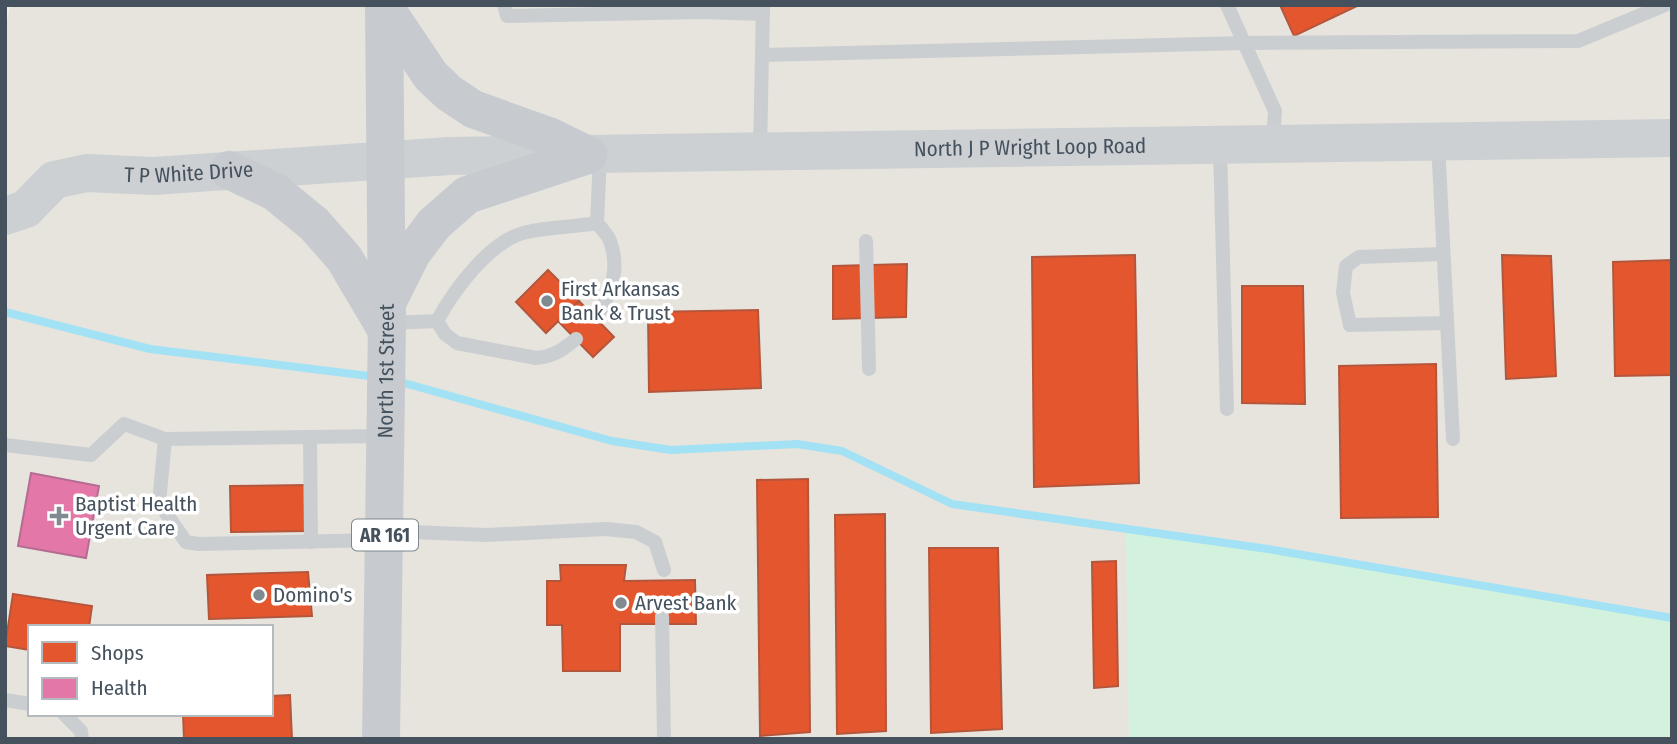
<svg xmlns="http://www.w3.org/2000/svg" width="1677" height="744" font-family="'Fira Sans Condensed',sans-serif">
	<rect width="100%" height="100%" fill="#f1f0f0"/>
	<path fill="#e6e4dd" fill-rule="evenodd" d="M10 5H1672V619L1127 533 1129 739H5V31ZM30 627H271V714H30Z"/>
	<polygon fill="#d2f2de" points="1126,529 1268,549 1672,618 1672,739 1129,739"/>
	<g fill="#e4572e" stroke="#b4563c" stroke-width="2">
		<polygon points="1280,5 1359,5 1294,36"/>
		<polygon points="1135,255 1139,483 1034,487 1032,257"/>
		<polygon points="1502,255 1551,256 1556,376 1506,379"/>
		<polygon points="1672,260 1672,375 1615,376 1613,262"/>
		<polygon points="907,264 906,317 833,319 833,266"/>
		<polygon points="548,270 579,301 546,333 516,302"/>
		<polygon points="1242,286 1303,286 1305,404 1242,403"/>
		<polygon points="579,301 614,337 593,357 558,321"/>
		<polygon points="758,310 761,388 649,392 648,312"/>
		<polygon points="1436,364 1438,517 1341,518 1339,366"/>
		<polygon points="808,479 810,732 760,736 757,480"/>
		<polygon points="307,485 308,531 231,532 230,486"/>
		<polygon points="885,514 886,731 837,734 835,515"/>
		<polygon points="929,548 998,548 1002,729 931,733"/>
		<polygon points="1116,561 1118,686 1094,688 1092,562"/>
		<polygon points="560,565 626,565 624,581 695,580 696,624 620,624 620,671 563,671 562,625 547,625 547,581 561,581"/>
		<polygon points="308,572 312,616 209,619 207,575"/>
		<polygon points="13,594 92,606 89,627 30,627 30,650 5,646"/>
		<polygon points="290,695 292,739 184,739 183,714 271,714 271,696"/>
	</g>
	<polygon fill="#e377a8" stroke="#b46c92" stroke-width="2" points="31,473 99,486 86,558 18,546"/>
	<g fill="none" stroke-linecap="round" stroke-linejoin="round">
		<g stroke="#a3e1f4" stroke-width="8">
			<polyline points="5,312 150,349 377,377"/>
			<polyline points="397,381 612,441 671,450 797,444 842,451 952,504 1268,549 1672,618"/>
		</g>
		<g stroke="#cbced1" stroke-width="14">
			<polyline points="504,5 507,16 701,12 763,14"/>
			<polyline points="1227,5 1275,111 1273,143"/>
			<polyline points="763,55 1244,43 1578,41 1665,5"/>
			<polyline points="1438,143 1453,439"/>
			<polyline points="1220,147 1227,409"/>
			<polyline points="760,152 763,7"/>
			<polyline points="866,241 869,369"/>
			<polyline points="1443,254 1359,257 1346,266 1343,293 1350,325 1447,323"/>
			<path d="M596 317C611 295 620 268 610 241 608 235 601 228 597 223"/>
			<path d="M437 321C454 290 490 240 527 232 549 227 574 227 597 223L600 155"/>
			<path d="M437 321 445 334 457 343 536 358C554 357 563 349 576 339"/>
			<polyline points="389,323 437,321"/>
			<polyline points="310,437 311,542"/>
			<polyline points="165,439 159,503 186,542 199,544 381,540"/>
			<polyline points="5,445 91,455 124,424 165,439 383,436"/>
			<polyline points="385,531 487,535 606,529 636,532 655,542 664,570"/>
			<polyline points="662,616 664,739"/>
			<polyline points="5,700 30,704"/>
			<polyline points="64,714 81,731 82,739"/>
		</g>
		<path stroke="#ccd0d3" stroke-width="38" id="s1" d="M5 216 26 209 54 180 87 173 153 176 450 156 1672 138"/>
		<g stroke="#c7cbcf" stroke-width="38">
			<polyline points="384,6 431,76 449,93 473,109 551,137 588,155"/>
			<polyline points="229,170 275,192 314,224 344,258 386,329"/>
			<polyline points="390,297 412,253 434,224 467,195 588,155"/>
			<path id="s2" d="M381 739 387 323 384 5"/>
		</g>
	</g>
	<g fill="#818991" stroke="#fff" stroke-width="2.5">
		<circle cx="547" cy="301" r="7"/>
		<path d="M55.5 505.5h7v7h7v7h-7v7h-7v-7h-7v-7h7z"/>
		<circle cx="259" cy="595" r="7"/>
		<circle cx="621" cy="603" r="7"/>
	</g>
	<g text-anchor="middle" stroke-width="7" stroke-linejoin="round" paint-order="stroke">
		<rect fill="#fff" stroke="#7d868e" stroke-width="2" x="352" y="519.5" width="66" height="31" rx="5"/>
		<g font-size="19" font-weight="bold" fill="#45525e">
			<text x="385" y="542">AR 161</text>
		</g>
		<g font-size="21" fill="#45525e" stroke="#fff">
			<text dy="7" stroke="none"><textPath href="#s1" startOffset="1040">North J P Wright Loop Road</textPath></text>
			<text dy="7" stroke="none"><textPath href="#s1" startOffset="198">T P White Drive</textPath></text>
			<text dy="7" stroke="none"><textPath href="#s2" startOffset="368">North 1st Street</textPath></text>
		</g>
		<g font-size="21" fill="#45525e" stroke="#fff" text-anchor="start">
			<text x="561" y="296">First Arkansas<tspan x="561" dy="24">Bank &amp; Trust</tspan></text>
			<text x="75" y="511">Baptist Health<tspan x="75" dy="24">Urgent Care</tspan></text>
			<text x="273" y="602">Domino's</text>
			<text x="635" y="610">Arvest Bank</text>
		</g>
	</g>
	<rect width="1677" height="744" fill="none" stroke="#45525e" stroke-width="14"/>
	<rect x="28" y="625" width="245" height="91" fill="#ffffff" stroke="#b5babf" stroke-width="2"/>
	<rect x="42" y="642" width="35" height="21" fill="#e4572e" stroke="#b5babf" stroke-width="2"/>
	<text x="91" y="660" font-size="21" fill="#45525e">Shops</text>
	<rect x="42" y="678" width="35" height="21" fill="#e377a8" stroke="#b5babf" stroke-width="2"/>
	<text x="91" y="695" font-size="21" fill="#45525e">Health</text>
</svg>
